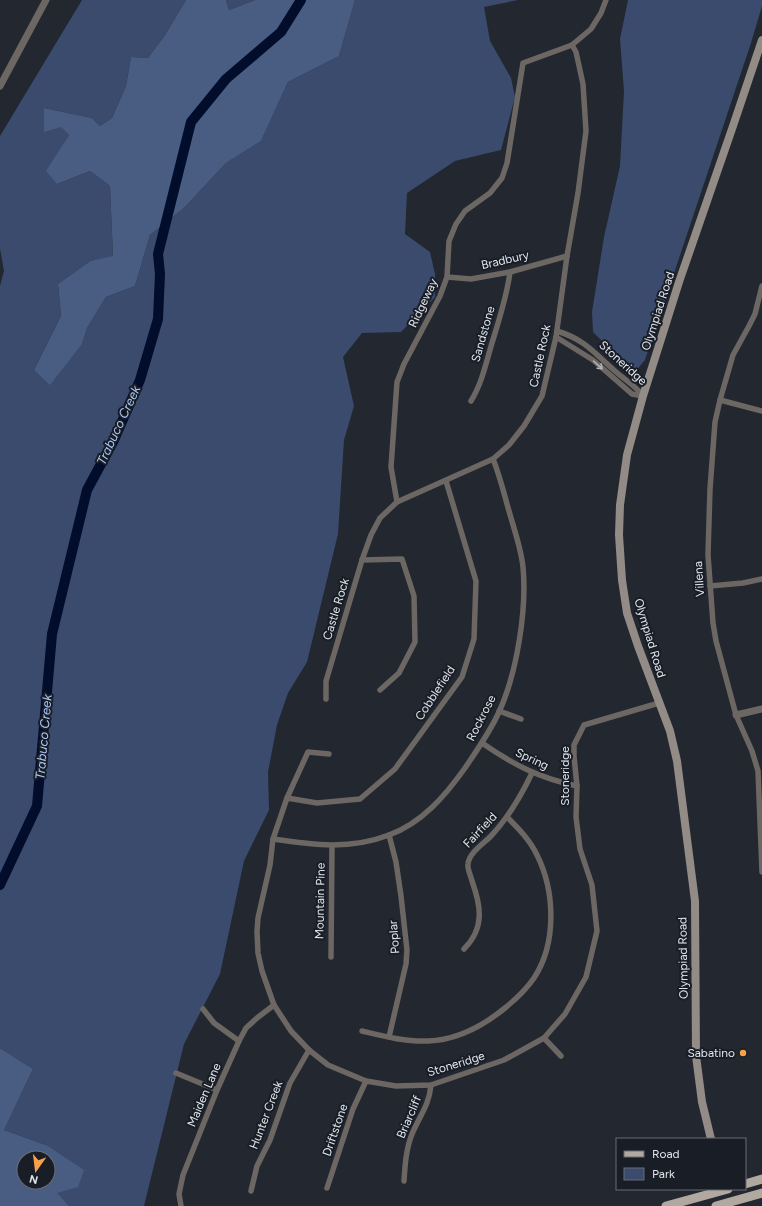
<svg xmlns="http://www.w3.org/2000/svg" width="762" height="1206" font-family="Figtree,sans-serif">
	<rect width="100%" height="100%" fill="#222730"/>
	<g fill="#3a4b6d">
		<polygon points="82,0 186,0 165,35 148,58 131,57 126,86 112,118 100,126 92,118 44,108 69,135 61,148 57,184 90,171 110,186 113,257 90,261 58,284 61,316 34,370 82,344 87,328 106,297 135,286 150,235 184,208 226,163 261,141 288,82 339,56 355,0 518,0 484,7 490,41 511,78 515,97 501,150 455,161 407,193 405,234 430,252 435,274 435,297 401,332 362,333 343,357 354,406 344,440 338,534 307,662 288,693 277,725 268,772 269,810 244,861 220,974 184,1044 144,1206 69,1206 56,1193 46,1145 4,1130 33,1069 0,1048 0,286 4,271 0,249 0,136"/>
		<polygon points="226,0 255,0 229,10"/>
		<polygon points="628,0 762,0 762,6 751,43 645,360 634,373 593,332 592,312 604,237 620,166 624,91 620,39"/>
	</g>
	<g fill="#495d82" fill-rule="evenodd">
		<polygon points="186,0 226,0 229,10 255,0 355,0 339,56 288,82 261,141 226,163 184,208 150,235 135,286 106,297 87,328 82,344 50,385 34,370 61,316 58,284 90,261 113,256 110,186 90,171 57,184 46,171 69,135 61,127 44,132 44,108 92,118 100,126 112,118 126,86 131,57 148,58 165,35"/>
		<path d="M0 1048 33 1069 4 1130 46 1145 84 1170 78 1187 57 1193 69 1206H0ZM24 1158H48V1182H24Z"/>
	</g>
	<g fill="none" stroke-linecap="round" stroke-linejoin="round">
		<polyline stroke="#020c2b" stroke-width="10" points="0,885 37,806 52,634 87,490 114,440 140,380 158,319 160,274 158,254 191,122 226,79 281,32 301,0"/>
		<g stroke="#6c6763" stroke-width="5.5">
			<polyline points="447,277 471,279 510,272 567,256"/>
			<polyline points="762,286 755,314 749,326 733,355 720,400 715,422 710,489 708,555 713,623 716,641 736,715 752,751 758,771 762,872"/>
			<path d="M557 331C586 340 594 353 615 371 625 380 636 386 643 396"/>
			<polyline points="556,337 593,360 632,394 643,396"/>
			<polyline points="720,400 762,411"/>
			<path d="M471 401C482 383 486 363 492 343 499 320 507 296 510 272"/>
			<polyline points="397,502 391,467 397,382 404,364 440,296 447,277 449,241 456,224 465,211 490,193 502,178 507,163 523,63 572,45 591,29 601,13 606,0"/>
			<polyline points="362,560 402,559 414,596 415,642 399,673 380,690"/>
			<polyline points="710,586 743,583 762,579"/>
			<polyline points="326,699 326,681 362,560 371,535 380,518 397,502 493,459 509,445 524,426 542,396 556,337 567,256 578,193 586,131 583,84 576,52 572,45"/>
			<polyline points="499,711 521,719"/>
			<path d="M482 743C514 765 539 778 577 786"/>
			<polyline points="329,754 308,752 287,798 273,839 270,865 258,918 257,932 258,953 262,971 274,1005 291,1031 309,1050 328,1065 366,1081 396,1086 431,1085 504,1060 544,1038 565,1014 586,977 597,931 592,885 580,849 576,817 577,786 574,756 574,745 584,725 659,703"/>
			<polyline points="287,798 317,803 360,799 395,769 462,677 474,639 476,581 446,481"/>
			<path d="M273 839C313 845 350 850 389 835 422 823 445 796 465 768 477 750 490 732 499 712 517 673 527 609 523 567 521 548 514 529 509 511 504 494 500 476 493 459"/>
			<path d="M464 949C485 928 481 906 472 881 471 876 467 869 468 864 469 853 483 844 491 836 508 818 521 796 532 773"/>
			<polyline points="331,957 332,846"/>
			<polyline points="203,1009 214,1023 239,1041"/>
			<path d="M362 1031C383 1036 406 1042 428 1041 457 1040 483 1026 505 1008 516 999 526 990 534 978 557 943 555 891 537 855 530 840 518 828 507 817"/>
			<polyline points="389,1037 406,964 407,950 401,896 396,862 389,835"/>
			<polyline points="544,1038 561,1056"/>
			<polyline points="176,1073 217,1090"/>
			<path d="M404 1181C405 1165 406 1149 412 1134 420 1115 429 1106 431 1085"/>
			<polyline points="327,1188 353,1109 366,1081"/>
			<polyline points="251,1191 257,1166 270,1140 290,1083 309,1050"/>
			<polyline points="181,1206 179,1194 183,1175 217,1090 239,1041 246,1028 257,1018 274,1005"/>
		</g>
		<g stroke="#6c6763" stroke-width="7">
			<polyline points="0,86 46,0"/>
			<polyline points="736,715 762,709"/>
		</g>
		<polyline stroke="#938b85" stroke-width="8" points="711,1139 702,1102 696,1056 695,901 677,761 670,731 638,646 627,613 622,580 619,535 620,505 627,455 643,396 679,282 733,126 762,40"/>
		<g stroke="#b1a8a0" stroke-width="9">
			<polyline points="745,1184 762,1179"/>
			<polyline points="666,1206 728,1189"/>
			<polyline points="716,1206 762,1193"/>
		</g>
	</g>
	<defs><path id="oneway-shaft" d="M-6 0H5M1.5-3L5.5 0L1.5 3" fill="none" stroke-width="1.6" stroke-linecap="round" stroke-linejoin="round"/></defs>
	<use stroke="#b2b3b5" href="#oneway-shaft" transform="translate(598 365) rotate(42)"/>
	<circle fill="#f8a14b" stroke="#181d26" stroke-width="1.5" cx="743" cy="1053" r="4"/>
	<g text-anchor="middle" stroke-width="4" stroke-linejoin="round" paint-order="stroke">
		<g font-size="12" fill="#e1e5eb" stroke="#181d26">
			<text transform="translate(505 260) rotate(-13)" y="4">Bradbury</text>
			<text transform="translate(423 303) rotate(-65)" y="4">Ridgeway</text>
			<text transform="translate(658 311) rotate(-72)" y="4">Olympiad Road</text>
			<text transform="translate(483 334) rotate(-74)" y="4">Sandstone</text>
			<text transform="translate(540 356) rotate(-78)" y="4">Castle Rock</text>
			<text transform="translate(623 363) rotate(42)" y="4">Stoneridge</text>
			<text transform="translate(699 579) rotate(-94)" y="4">Villena</text>
			<text transform="translate(336 609) rotate(-73)" y="4">Castle Rock</text>
			<text transform="translate(650 638) rotate(73)" y="4">Olympiad Road</text>
			<text transform="translate(435 693) rotate(-57)" y="4">Cobblefield</text>
			<text transform="translate(481 718) rotate(-63)" y="4">Rockrose</text>
			<text transform="translate(532 759) rotate(25)" y="4">Spring</text>
			<text transform="translate(565 776) rotate(-90)" y="4">Stoneridge</text>
			<text transform="translate(480 830) rotate(-47)" y="4">Fairfield</text>
			<text transform="translate(320 901) rotate(-89)" y="4">Mountain Pine</text>
			<text transform="translate(394 937) rotate(-94)" y="4">Poplar</text>
			<text transform="translate(683 958) rotate(-91)" y="4">Olympiad Road</text>
			<text transform="translate(456 1064) rotate(-17)" y="4">Stoneridge</text>
			<text transform="translate(204 1095) rotate(-67)" y="4">Maiden Lane</text>
			<text transform="translate(266 1115) rotate(-69)" y="4">Hunter Creek</text>
			<text transform="translate(409 1117) rotate(-67)" y="4">Briarcliff</text>
			<text transform="translate(335 1130) rotate(-71)" y="4">Driftstone</text>
		</g>
		<g font-size="12" fill="#e1e5eb" stroke="#181d26" text-anchor="end">
			<text x="735" y="1057">Sabatino</text>
		</g>
		<g font-size="13" font-style="italic" fill="#abc6f8" stroke="#181d26">
			<text transform="translate(118 425) rotate(-65)" y="5">Trabuco Creek</text>
			<text transform="translate(43 737) rotate(-85)" y="5">Trabuco Creek</text>
		</g>
	</g>
	<rect x="616" y="1138" width="130" height="52" fill="#181d26" stroke="#686d75"/>
	<rect x="624" y="1151" width="20" height="6" fill="#b1a8a0" stroke="#686d75"/>
	<text x="652" y="1158" font-size="12" fill="#e1e5eb">Road</text>
	<rect x="624" y="1168" width="20" height="12" fill="#3a4b6d" stroke="#686d75"/>
	<text x="652" y="1178" font-size="12" fill="#e1e5eb">Park</text>
	<g transform="translate(36 1170) rotate(194)"><circle r="19" fill="#181d26" stroke="#686d75"/>
	<path d="M0-3L7 15L0 10L-7 15Z" fill="#f8a14b"/>
	<text y="-6" font-size="11" font-weight="bold" text-anchor="middle" fill="#e1e5eb">N</text>
	</g>
</svg>
